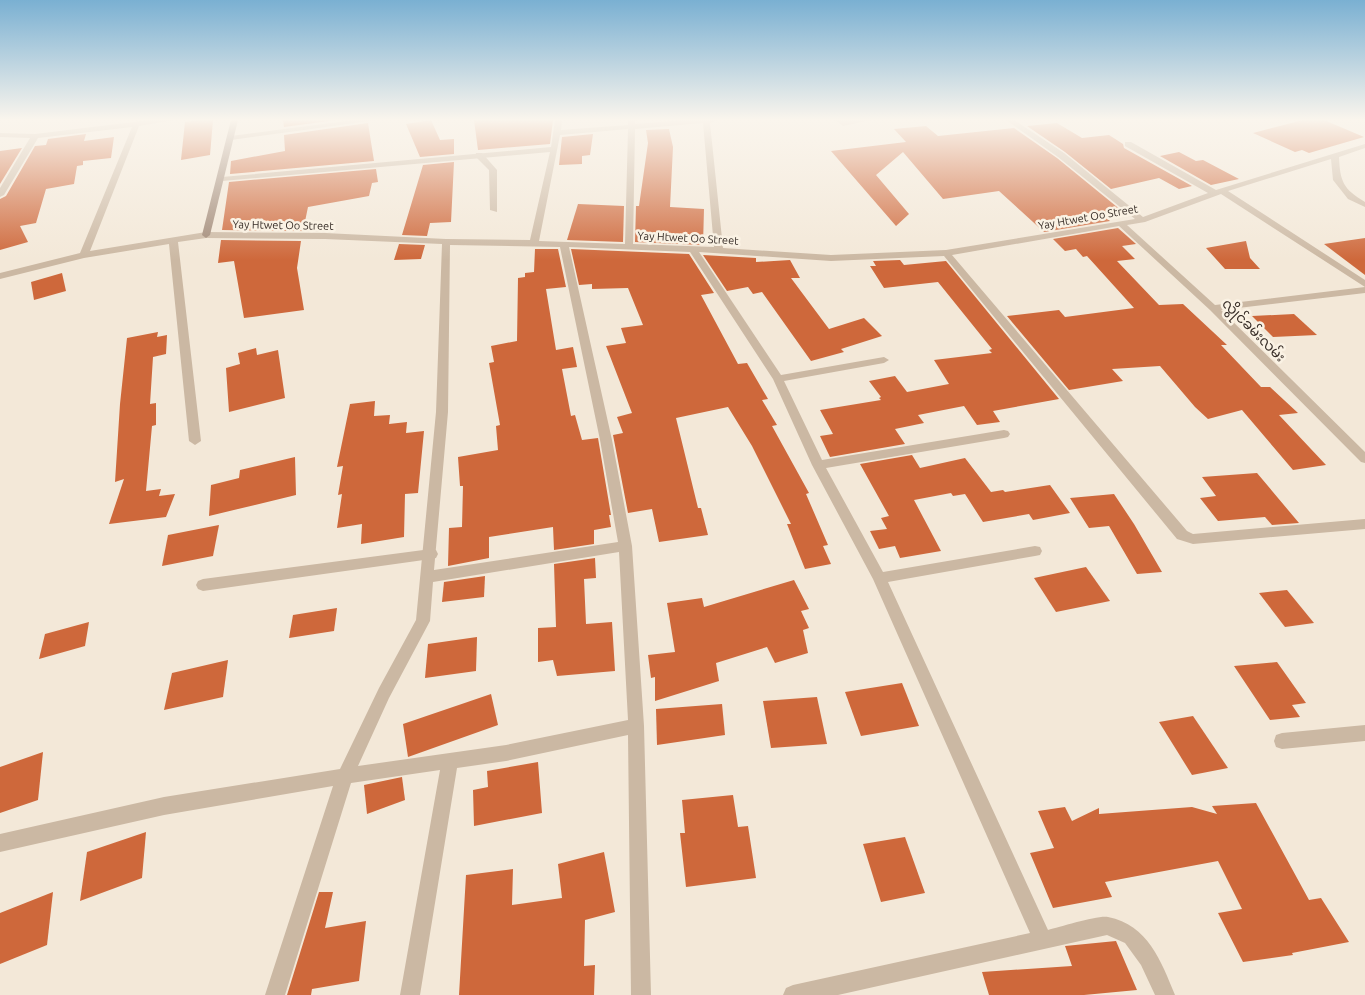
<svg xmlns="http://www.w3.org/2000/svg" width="1365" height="995" font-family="Ubuntu,'Noto Sans Myanmar',sans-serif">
	<rect width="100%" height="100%" fill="#f3e8d8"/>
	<g fill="#ce683b">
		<polygon points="199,120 213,120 210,155 181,160 185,122"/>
		<polygon points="283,120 336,120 284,127"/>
		<polygon points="431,120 440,140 454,139 454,154 420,157 406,124"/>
		<polygon points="474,120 553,120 550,144 478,150"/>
		<polygon points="1303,120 1324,120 1364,137 1309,153 1302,150 1295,152 1253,133"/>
		<polygon points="368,123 374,161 230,174 231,161 285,151 284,135"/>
		<polygon points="1057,123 1082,138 1109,135 1123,144 1124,148 1192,186 1179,189 1159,178 1111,189 1065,152 1027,126"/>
		<polygon points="926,126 938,136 1014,128 1057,158 1122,211 1102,214 1110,221 1044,232 999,191 943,199 903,152 876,175 909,214 896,226 831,151 906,142 894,129"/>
		<polygon points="669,129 673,147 670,207 704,209 703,245 635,242 636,206 639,206 648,143 646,130"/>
		<polygon points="86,134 84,141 114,137 111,158 83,161 83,165 77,166 74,184 46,189 36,223 20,226 28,242 0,250 0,199 6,196 35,146 46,145 48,139"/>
		<polygon points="593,134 590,155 582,156 582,164 559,165 562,137"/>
		<polygon points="22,148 0,184 0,151"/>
		<polygon points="1179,152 1196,161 1203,160 1239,179 1211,185 1160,156"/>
		<polygon points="454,162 451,222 430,223 427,236 402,235 423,165"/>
		<polygon points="376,169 378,182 372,183 369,196 308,207 303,231 222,230 229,182"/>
		<polygon points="578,204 624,206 623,242 567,240"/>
		<polygon points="1118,228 1136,244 1122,246 1135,259 1117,261 1159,305 1183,304 1227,345 1221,345 1261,387 1270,387 1298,413 1279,415 1326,465 1293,470 1242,410 1208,419 1195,407 1160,366 1112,369 1123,381 1069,390 1007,316 1059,310 1065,317 1134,308 1087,256 1083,257 1076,249 1065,251 1053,239"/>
		<polygon points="1365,238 1365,275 1324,244"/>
		<polygon points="221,240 301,241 297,268 304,310 244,318 234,261 218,263"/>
		<polygon points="1246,241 1250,258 1260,269 1225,269 1206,248"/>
		<polygon points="399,244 425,245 421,259 394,260"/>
		<polygon points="535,249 558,249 566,287 546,289 556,350 573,347 577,367 562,369 571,416 575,415 582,440 598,438 611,515 609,515 611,527 594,530 594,544 554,550 553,527 489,537 489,558 448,566 449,528 462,527 463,486 460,486 458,457 498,450 496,426 500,425 489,363 494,362 491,346 517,341 518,278 525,277 525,273 534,272"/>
		<polygon points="571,249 689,254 714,293 701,295 738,364 747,363 768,399 762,400 777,425 772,426 809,493 806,494 828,545 823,546 831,564 805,569 787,524 791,524 752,446 728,407 676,418 698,508 701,508 708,535 659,542 652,509 628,513 613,435 623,433 617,417 632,413 606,346 626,343 621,328 643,325 628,288 592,289 592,284 579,285"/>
		<polygon points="703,255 756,258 756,262 790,260 800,278 791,278 829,329 864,318 882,336 841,349 844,352 811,361 762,292 753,294 748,287 727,291"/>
		<polygon points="900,260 904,265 946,261 1059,399 993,411 1000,422 977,425 964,406 918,415 924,423 895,429 905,444 830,457 820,436 833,434 820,410 881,400 879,398 881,397 869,381 895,376 907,392 949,384 934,360 992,353 989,350 992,349 938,282 884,288 870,266 876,266 873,261"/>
		<polygon points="62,273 66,291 34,300 31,282"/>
		<polygon points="1294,314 1317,335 1273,337 1252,316"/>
		<polygon points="158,332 157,337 167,335 166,354 153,357 150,404 156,403 156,425 152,426 146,491 161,489 159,496 175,494 166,517 109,524 124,479 115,482 120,404 127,338"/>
		<polygon points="256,348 257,355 278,350 285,398 229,412 226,368 240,364 238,353"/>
		<polygon points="375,401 374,416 390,415 389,424 407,422 406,433 424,431 418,493 405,494 404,537 361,544 362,524 337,528 342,494 338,495 343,466 337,467 350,404"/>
		<polygon points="912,455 920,468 965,458 991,492 1003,490 1005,492 1050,485 1070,513 1033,520 1029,514 983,522 965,494 953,496 951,493 914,500 941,551 900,558 895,546 879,549 870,531 887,529 881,518 889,516 860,464"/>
		<polygon points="295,457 296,495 209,516 211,485 239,478 240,470"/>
		<polygon points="1257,473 1299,523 1272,525 1265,517 1218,521 1200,498 1216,496 1202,477"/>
		<polygon points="1114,494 1134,524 1162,572 1137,574 1109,526 1089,528 1070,498"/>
		<polygon points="219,525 213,556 162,566 168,535"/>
		<polygon points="595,558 596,578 584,579 586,624 612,622 615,671 557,676 553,660 538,662 538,628 556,627 554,564"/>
		<polygon points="1086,567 1110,601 1056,612 1034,578"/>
		<polygon points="485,576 484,597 442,602 444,582"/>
		<polygon points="794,580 809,609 801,611 809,628 803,630 808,653 775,663 767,647 716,663 719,681 655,701 655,677 651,678 648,655 675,652 667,603 702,598 704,607"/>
		<polygon points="1287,590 1314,623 1285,627 1259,593"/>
		<polygon points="337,608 334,631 289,638 293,615"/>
		<polygon points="89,622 85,646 39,659 45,634"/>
		<polygon points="477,637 476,671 425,678 428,644"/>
		<polygon points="228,660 223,697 164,710 172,673"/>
		<polygon points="1277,662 1306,703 1292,705 1300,717 1270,720 1234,666"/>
		<polygon points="902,683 919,726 861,736 845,692"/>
		<polygon points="491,694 498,725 408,757 403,724"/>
		<polygon points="817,697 827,744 771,748 763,701"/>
		<polygon points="722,704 725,735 657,745 656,709"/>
		<polygon points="1193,716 1228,768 1192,775 1159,722"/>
		<polygon points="43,752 38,800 0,813 0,767"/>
		<polygon points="538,762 542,813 474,826 473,790 488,787 487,771"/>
		<polygon points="402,777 405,800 367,814 364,785"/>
		<polygon points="733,795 738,827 748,826 756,878 686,887 680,833 685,833 682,800"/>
		<polygon points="1256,803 1309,900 1321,898 1349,942 1292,953 1293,955 1243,962 1218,913 1242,909 1218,861 1105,882 1112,897 1053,908 1030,853 1054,848 1038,811 1065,807 1072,821 1099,808 1099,814 1192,807 1217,814 1212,806"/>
		<polygon points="146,832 142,878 80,901 87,852"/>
		<polygon points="905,837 925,893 881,902 863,844"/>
		<polygon points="604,852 615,912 585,920 584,966 595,965 594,995 459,995 466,875 513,869 512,905 562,898 558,864"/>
		<polygon points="53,892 47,945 0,964 0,913"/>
		<polygon points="319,892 333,892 325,928 366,921 359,981 312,989 311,995 287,995"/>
		<polygon points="1116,941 1137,990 1084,995 989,995 982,972 1072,966 1065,946"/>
	</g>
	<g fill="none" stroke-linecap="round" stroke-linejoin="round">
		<g fill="#cbb8a3" fill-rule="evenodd">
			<polygon points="476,153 482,153 497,170 497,212 490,210 489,170 476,157"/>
			<polygon points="431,549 436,550 438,554 436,558 431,559 203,591 198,589 196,585 198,581 203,579"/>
		</g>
		<g fill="#cbb8a3" fill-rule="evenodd">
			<path d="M150 120H174L139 126 90 251 206 232 325 233 446 239 530 240 550 152 222 181 218 179 222 177 551 147 555 120H562L561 130 628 125V120H635V124L684 120H718L710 123 723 248 831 255 946 250 1135 219 1058 157 1006 120H1014L1064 153 1143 217 1208 193 1125 146V142H1131L1216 190 1365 144V148L1339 157C1340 181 1343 189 1365 202V207L1348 199 1333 180 1331 159 1228 191 1365 280V287L1221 194 1145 222 1127 225 1215 305 1365 287V293L1221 310 1365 452V463L1361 462 1210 310 1119 226 952 255 1187 531 1193 534 1365 519V529L1193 544 1177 539 944 256 831 261 699 252 781 375 884 357 889 360 884 363 784 381 822 460 1004 430 1008 431 1010 434 1008 437 1004 438 826 468 883 572 1035 546 1040 547 1042 551 1040 555 1035 556 888 582 1048 930C1060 927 1098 915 1108 917 1148 925 1161 961 1175 995H1155L1141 965 1125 943 1107 935 838 995H783L786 988 793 985 1030 933 873 579 812 465 773 379 690 252 569 247 612 440 632 546 644 726 651 995H631L628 735 506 761 457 768 420 995H400L440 770 351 783 285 995H265L333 786 164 815 0 852V834L164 797 340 769 379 688 416 620 436 412 442 244 325 239 206 238 178 242 201 441 195 445 189 441 169 244 84 258 0 279V273L80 253 132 127 38 138 4 195 0 197V188L30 138 0 137V133L35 134ZM703 123 714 247 633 244 635 129ZM628 129 625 244 539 241 560 135ZM450 245 560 247 600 440 618 542 434 570 448 412ZM619 552 628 720 506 745 358 766 389 698 430 621 433 582Z"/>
			<polygon points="354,120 377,120 231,140 227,138 231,136"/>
			<polygon points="835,120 871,120 843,126"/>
			<polygon points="1365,725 1365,741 1282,749 1276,747 1274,741 1276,735 1282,733"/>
		</g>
		<polygon fill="#9f8775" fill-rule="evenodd" points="231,120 238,120 210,235 206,238 202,235"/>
	</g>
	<linearGradient id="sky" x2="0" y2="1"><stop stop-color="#7ab0d2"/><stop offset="0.46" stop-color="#faf5ed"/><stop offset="1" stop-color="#faf5ed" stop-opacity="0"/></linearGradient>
	<rect width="1365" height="260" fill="url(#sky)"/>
	<g text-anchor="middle" stroke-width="5" stroke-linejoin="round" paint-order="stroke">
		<g font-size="11" fill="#362c26" stroke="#faf2e4">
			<text transform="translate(1088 217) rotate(-10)" y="4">Yay Htwet Oo Street</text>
			<text transform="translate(283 225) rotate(1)" y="4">Yay Htwet Oo Street</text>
			<text transform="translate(688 238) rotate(3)" y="4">Yay Htwet Oo Street</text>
		</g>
		<g font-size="14" fill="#362c26" stroke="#faf2e4">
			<text transform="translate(1254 330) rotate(45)" y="5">လွိုင်ခမ်းလမ်း</text>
		</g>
	</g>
</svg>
